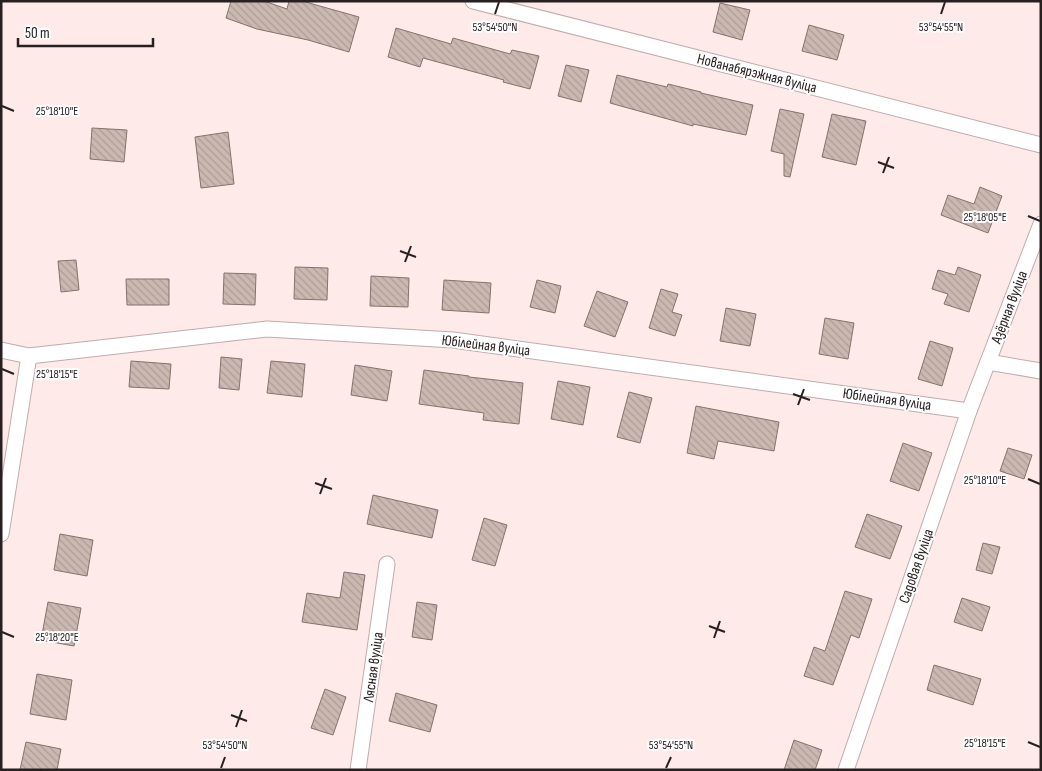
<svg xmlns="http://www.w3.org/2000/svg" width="1042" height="771" font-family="'Sofia Sans Condensed',sans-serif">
	<defs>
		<pattern id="building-back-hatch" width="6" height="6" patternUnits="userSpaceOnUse" patternTransform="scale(1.25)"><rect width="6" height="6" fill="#cab8b1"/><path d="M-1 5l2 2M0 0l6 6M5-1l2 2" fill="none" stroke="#ae9e98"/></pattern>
	</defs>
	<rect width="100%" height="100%" fill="#ffeaea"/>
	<g fill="url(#building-back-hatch)" stroke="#83736c">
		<polygon points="231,1 264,1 287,9 289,1 302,1 359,17 349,52 308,40 257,29 226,18"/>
		<polygon points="720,3 750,10 742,40 713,32"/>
		<polygon points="809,25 844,35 837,60 802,51"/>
		<polygon points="396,28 451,44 453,38 510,54 512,50 539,56 530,89 503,82 504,80 423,58 420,67 388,57"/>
		<polygon points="566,65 589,70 581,102 558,96"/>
		<polygon points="617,75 667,87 668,84 701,92 701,93 753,105 746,135 693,124 693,126 610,103"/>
		<polygon points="780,109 804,114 790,177 784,176 784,154 771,151"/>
		<polygon points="832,114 866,121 856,165 822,157"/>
		<polygon points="92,128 127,130 124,162 90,159"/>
		<polygon points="228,132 234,184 201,188 195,137"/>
		<polygon points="980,187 1002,196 988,233 941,215 948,195 974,204"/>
		<polygon points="76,260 79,290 61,292 58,261"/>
		<polygon points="295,267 328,268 327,300 294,299"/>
		<polygon points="958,267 981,275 969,312 944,304 948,294 932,289 938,270 955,275"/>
		<polygon points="224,273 256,274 255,305 223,304"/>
		<polygon points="371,276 409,278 408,307 370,306"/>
		<polygon points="126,279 169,279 169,305 127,305"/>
		<polygon points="444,280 491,283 489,313 442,310"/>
		<polygon points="537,280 561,286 555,313 530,307"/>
		<polygon points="661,289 678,294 672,312 682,315 675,336 649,328"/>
		<polygon points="597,291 628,302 615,337 584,326"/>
		<polygon points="726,308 756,314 750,346 720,341"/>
		<polygon points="825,318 854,323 848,359 819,354"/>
		<polygon points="930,341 953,348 942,386 918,379"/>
		<polygon points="221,357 242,359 239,390 219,388"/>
		<polygon points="131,361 171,364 169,389 129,387"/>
		<polygon points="271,361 305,364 302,397 267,393"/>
		<polygon points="355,365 392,371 387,401 351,395"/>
		<polygon points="424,370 469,376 469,377 523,383 519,424 483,420 484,413 419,404"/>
		<polygon points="558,381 590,387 583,425 551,419"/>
		<polygon points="629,392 652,398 640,443 617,437"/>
		<polygon points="696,406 779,422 774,451 718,441 714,459 687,453"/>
		<polygon points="903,443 932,453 919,491 890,481"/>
		<polygon points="1008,448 1032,455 1024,479 1000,471"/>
		<polygon points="373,495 438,510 432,538 367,524"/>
		<polygon points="867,514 902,526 890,559 855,547"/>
		<polygon points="484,518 507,525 495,566 472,560"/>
		<polygon points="60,534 93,540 87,576 54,570"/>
		<polygon points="983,543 1000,547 992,574 976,570"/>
		<polygon points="344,572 365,575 357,630 302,622 307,593 340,598"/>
		<polygon points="845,591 872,599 859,638 851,635 833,685 804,676 814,647 825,651"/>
		<polygon points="962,598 990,607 982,631 954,622"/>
		<polygon points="48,602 81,608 74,646 41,640"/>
		<polygon points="417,602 437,605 432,640 412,637"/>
		<polygon points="934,665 981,679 973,705 927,690"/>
		<polygon points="37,674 72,680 66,720 30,714"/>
		<polygon points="325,689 346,697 333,735 311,728"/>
		<polygon points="396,693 437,705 430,732 389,721"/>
		<polygon points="794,740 822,750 815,770 784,770"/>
		<polygon points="26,742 61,749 57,770 20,770"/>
	</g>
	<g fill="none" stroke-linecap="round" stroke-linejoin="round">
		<g stroke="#bfacac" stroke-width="17">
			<g id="street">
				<polyline points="473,1 1041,145"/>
				<polyline points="1,350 29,356 267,329 453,340 969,411"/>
				<polyline points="988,362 1041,371"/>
				<polyline points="1,534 29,356"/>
				<polyline points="358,770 387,564"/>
				<polyline points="846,770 969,411 1041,224"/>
			</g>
		</g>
		<use href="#street" stroke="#fff" stroke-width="15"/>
	</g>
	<path fill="none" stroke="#282020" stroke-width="2" d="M495 14 499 2M941 14 945 2M2 106 14 111M878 162 894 168M883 173 889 157M1028 216 1040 221M400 251 416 257M405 262 411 246M2 369 14 374M793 394 810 400M798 405 804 389M1028 479 1040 484M315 483 332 489M320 494 326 478M709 626 725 632M2 632 14 637M714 638 720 621M231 715 247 721M236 727 242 710M1028 742 1040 747M221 768 225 757M666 768 671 757"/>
	<g text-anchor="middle" stroke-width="4" stroke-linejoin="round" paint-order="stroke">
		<g font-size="15" fill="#282020" stroke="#fdfdfd">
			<text transform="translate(757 73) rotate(14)" y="5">Нованабярэжная вуліца</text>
			<text transform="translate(1009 307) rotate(-69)" y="5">Азёрная вуліца</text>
			<text transform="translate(486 345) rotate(7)" y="5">Юбілейная вуліца</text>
			<text transform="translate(887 399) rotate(8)" y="5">Юбілейная вуліца</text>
			<text transform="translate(916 566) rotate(-71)" y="5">Садовая вуліца</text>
			<text transform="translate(373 667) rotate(-82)" y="5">Лясная вуліца</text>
		</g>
	</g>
	<g font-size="12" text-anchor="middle" fill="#282020" stroke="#fdfdfd" stroke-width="4" stroke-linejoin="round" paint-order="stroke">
		<text x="495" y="31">53°54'50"N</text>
		<text x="941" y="31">53°54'55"N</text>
		<text x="57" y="115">25°18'10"E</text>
		<text x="985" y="221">25°18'05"E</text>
		<text x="57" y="378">25°18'15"E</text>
		<text x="985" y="484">25°18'10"E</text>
		<text x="57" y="641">25°18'20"E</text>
		<text x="985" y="747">25°18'15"E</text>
		<text x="225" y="749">53°54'50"N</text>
		<text x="671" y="749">53°54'55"N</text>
	</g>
	<rect width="1042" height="771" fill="none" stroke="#282020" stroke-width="5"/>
	<path d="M18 38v8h135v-8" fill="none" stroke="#282020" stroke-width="2.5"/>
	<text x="25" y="38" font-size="15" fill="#282020" stroke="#fdfdfd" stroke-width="4" paint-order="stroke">50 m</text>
</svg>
